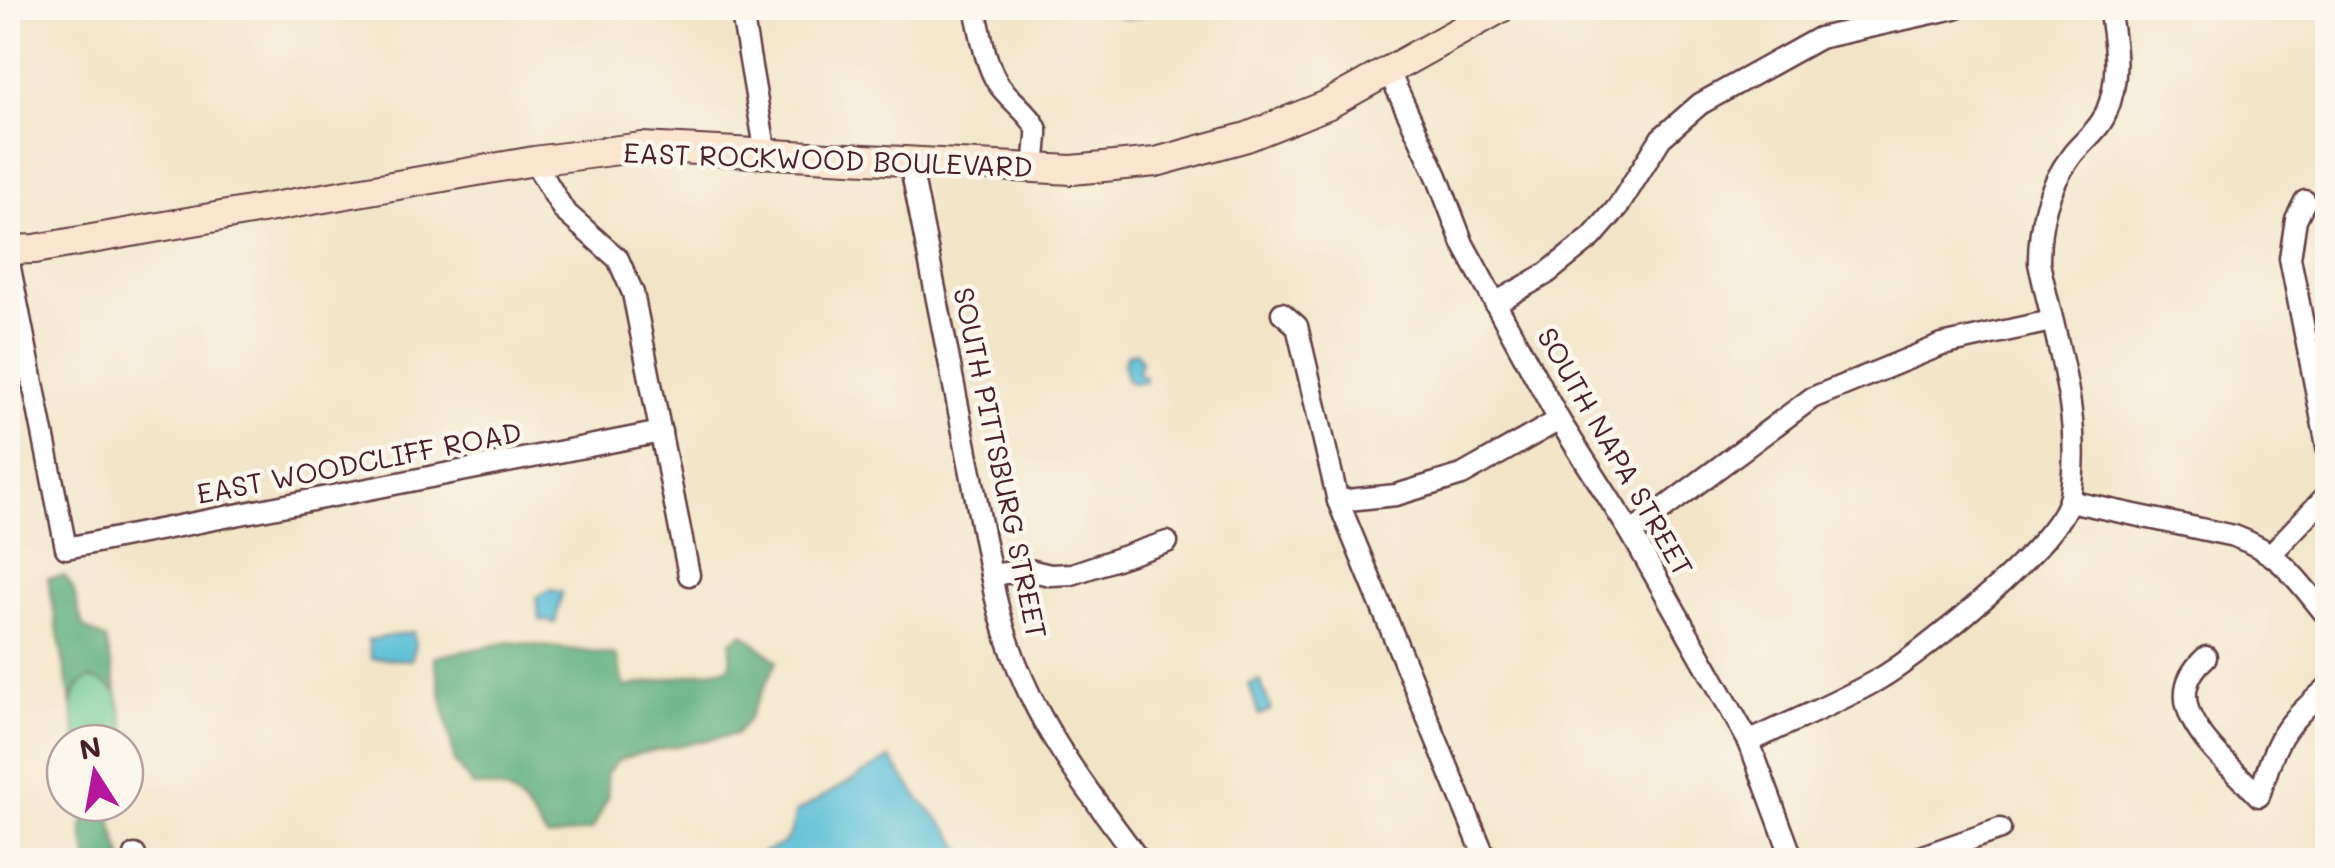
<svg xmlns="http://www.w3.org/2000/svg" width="2335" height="868" font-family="Mali,sans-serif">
	<rect width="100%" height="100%" fill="#fbf7ec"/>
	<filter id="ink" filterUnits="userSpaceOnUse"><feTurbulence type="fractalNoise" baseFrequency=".01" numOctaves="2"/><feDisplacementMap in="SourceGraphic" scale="20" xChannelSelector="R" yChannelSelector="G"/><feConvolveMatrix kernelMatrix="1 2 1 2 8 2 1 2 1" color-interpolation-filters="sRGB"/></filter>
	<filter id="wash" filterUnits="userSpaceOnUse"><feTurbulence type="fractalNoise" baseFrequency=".0048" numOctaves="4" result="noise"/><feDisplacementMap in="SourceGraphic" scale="40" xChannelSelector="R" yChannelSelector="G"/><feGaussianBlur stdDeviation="2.25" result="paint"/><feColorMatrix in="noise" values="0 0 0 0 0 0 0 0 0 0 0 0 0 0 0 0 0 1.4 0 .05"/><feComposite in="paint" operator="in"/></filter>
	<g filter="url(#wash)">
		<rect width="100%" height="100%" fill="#f2e4c7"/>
		<path fill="#6fc990" stroke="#5c745e" stroke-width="2.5" d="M90 678 103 682 117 692 127 736 125 765V743H78C74 716 63 694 90 678Z"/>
		<g fill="#5bad7a" stroke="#526652" stroke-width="2.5">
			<polygon points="65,576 73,589 83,627 106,640 117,692 103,682 90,678 77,686 71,702 48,578"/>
			<path d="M743 633 777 661 747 721 736 734 636 754 617 761 606 774 608 797 592 830 548 838C521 804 520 786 473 786L455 763 434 657 510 642 616 655 625 687 730 667 731 641Z"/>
			<polygon points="83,803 112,803 112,826 123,860 88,860 83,834"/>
		</g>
		<g fill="#57bed5" stroke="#506e80" stroke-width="2.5">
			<path d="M1108 8H1162C1142 17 1124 26 1108 8Z"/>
			<polygon points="1136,352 1141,360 1138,374 1144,376 1145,382 1132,383 1126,379 1124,362 1127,354"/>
			<polygon points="550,590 562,592 555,623 540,620 536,597"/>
			<polygon points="413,632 415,648 411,660 371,658 368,640"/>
			<polygon points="1260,680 1271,710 1259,715 1249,684"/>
			<path d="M890 758 919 799 951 832 968 860H748C775 843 790 853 795 813Z"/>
		</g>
	</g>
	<g filter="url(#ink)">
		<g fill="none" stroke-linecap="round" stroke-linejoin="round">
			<g stroke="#633d42" stroke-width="25">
				<g id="street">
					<polyline points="741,8 766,154"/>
					<path d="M975 8C981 32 984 60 997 82 1006 97 1033 116 1037 130 1038 136 1034 158 1035 168"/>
					<polyline points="1389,72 1437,176 1463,244 1559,420 1631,533 1749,742 1793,860"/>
					<polyline points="534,161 564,211 618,259 633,293 689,575"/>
					<path d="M910 162 995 595C1021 707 1073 770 1139 860"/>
					<polyline points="2305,201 2296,219 2290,258 2328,451"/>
					<polyline points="8,258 66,548 661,432"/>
					<polyline points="1497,302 1546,274 1592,237 1618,207 1661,138 1700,104 1819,38 1955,8"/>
					<polyline points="1282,313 1297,326 1338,501 1486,860"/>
					<polyline points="1338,501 1396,495 1462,475 1559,420"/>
					<path d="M2069 501 2234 536C2283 554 2295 578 2328 617"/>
					<polyline points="1631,533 1812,398 1942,345 2051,321"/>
					<polyline points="2272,553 2328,494"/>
					<polyline points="991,575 1029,570 1050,575 1072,574 1167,542"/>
					<path d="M2206 657C2150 706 2225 759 2259 796 2278 736 2280 730 2328 687"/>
					<path d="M1749 742C1792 721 1838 703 1879 679 1922 654 2062 542 2070 496 2084 419 2055 338 2039 263 2039 223 2047 188 2072 155 2082 142 2100 129 2106 113 2121 78 2115 44 2109 8"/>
					<polyline points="135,860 135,855"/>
					<polyline points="1911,860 2000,829"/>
				</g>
			</g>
			<g stroke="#633d42" stroke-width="32">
				<polyline id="secondary" points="8,250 35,249 534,161 642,147 1072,170 1156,162 1247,137 1327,105 1501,8"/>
			</g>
			<use href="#street" stroke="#fff" stroke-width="20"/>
			<use href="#secondary" stroke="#fce5cf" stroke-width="28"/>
		</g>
	</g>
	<g text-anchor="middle" stroke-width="9" stroke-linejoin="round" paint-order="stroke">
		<g font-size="28" fill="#4a1f2b" stroke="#fbf7ec">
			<text transform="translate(828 160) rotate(2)" y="10">EAST ROCKWOOD BOULEVARD</text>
			<text transform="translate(1615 452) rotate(60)" y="10">SOUTH NAPA STREET</text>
			<text transform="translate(359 463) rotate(-11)" y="10">EAST WOODCLIFF ROAD</text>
			<text transform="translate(1000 463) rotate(78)" y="10">SOUTH PITTSBURG STREET</text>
		</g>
	</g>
	<rect width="2335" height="868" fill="none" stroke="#fbf7ec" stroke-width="40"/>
	<g transform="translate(95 773) rotate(349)"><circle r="48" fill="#fbf7ec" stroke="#b4a19f" stroke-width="2.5"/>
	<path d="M0-8L18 38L0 25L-18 38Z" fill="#b5179e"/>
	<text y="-15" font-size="28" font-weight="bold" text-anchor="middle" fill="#4a1f2b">N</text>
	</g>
</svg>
